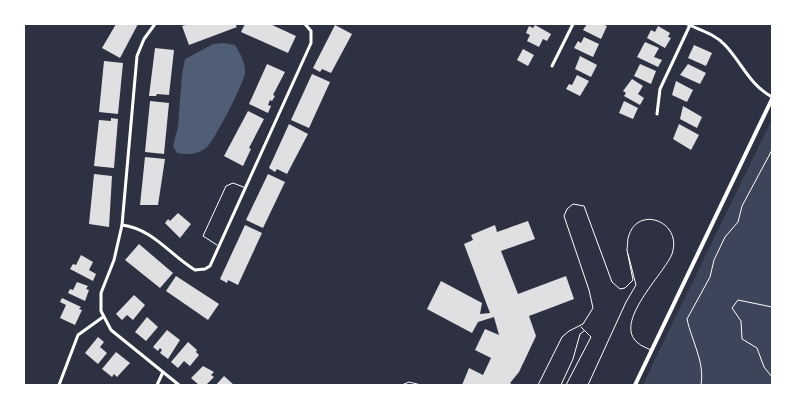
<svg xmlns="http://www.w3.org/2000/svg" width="796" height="409" font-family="'Varela Round',sans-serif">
	<rect width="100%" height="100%" fill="#2d3142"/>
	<polygon fill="#3c4559" points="772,119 772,385 643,385 658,353"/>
	<path fill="#4f5d75" d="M224 43 235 45C240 53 246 64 245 73 244 83 213 144 206 148 196 155 188 155 177 153L173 146 178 127 182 74 185 59 213 44Z"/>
	<g fill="#e0e0e3">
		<polygon points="116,24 138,24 120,58 102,48"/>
		<polygon points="190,24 235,24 237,27 189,45 182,26"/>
		<polygon points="245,24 270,24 296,36 288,53 241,32"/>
		<polygon points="587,24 602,24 607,26 601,39 583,30"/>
		<polygon points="335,25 352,34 331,73 322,69 320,72 313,68"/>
		<polygon points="535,25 551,34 547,41 543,39 539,47 527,41 530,35 526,33 529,26 533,28"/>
		<polygon points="658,26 670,33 668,37 671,38 665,48 647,38 651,30 655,32"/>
		<polygon points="584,37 599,44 593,57 574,48 578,41 581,43"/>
		<polygon points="645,42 659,48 654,57 662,60 658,67 637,57"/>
		<polygon points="694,45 712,53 706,66 688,58"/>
		<polygon points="155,48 174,50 169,95 157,94 156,96 149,96"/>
		<polygon points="523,49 534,55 528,66 517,60"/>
		<polygon points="580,56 597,65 591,77 575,69"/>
		<polygon points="104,61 123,63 118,114 99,112"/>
		<polygon points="267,64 285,72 273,95 275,96 272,101 270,100 268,105 271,106 268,113 249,104"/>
		<polygon points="640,64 656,71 651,84 634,76"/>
		<polygon points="688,64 706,73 700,84 680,75"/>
		<polygon points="312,74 330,82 309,128 291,120"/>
		<polygon points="577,75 589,81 580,96 566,89 569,84 572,85"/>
		<polygon points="632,79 643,86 638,94 644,98 640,105 624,96 626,93 623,91"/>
		<polygon points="676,81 693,90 687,102 672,95"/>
		<polygon points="150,101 169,103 164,154 145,152"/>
		<polygon points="624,101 638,108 633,119 619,113"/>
		<polygon points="683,106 702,117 697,128 680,119"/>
		<polygon points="248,111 264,119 249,148 251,149 243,166 224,156"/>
		<polygon points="111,118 118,119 114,168 94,166 99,120 111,121"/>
		<polygon points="289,124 308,134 287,174 277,169 275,172 269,168"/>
		<polygon points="679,124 699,135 691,150 673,139"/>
		<polygon points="145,157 165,159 158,205 140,205"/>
		<polygon points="94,174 112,176 109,227 89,224"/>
		<polygon points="268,174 285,182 263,228 246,220"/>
		<polygon points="178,213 191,224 180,238 165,223 168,219 170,221"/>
		<polygon points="528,221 535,239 501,251 518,294 566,276 574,299 529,316 536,336 519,372 510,383 513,385 462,385 469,368 483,375 491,358 475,350 485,329 499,335 494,317 478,322 472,333 427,309 441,281 482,303 480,314 490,313 464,244 473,240 471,235 495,225 497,232"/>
		<polygon points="245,225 262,233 238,285 228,280 227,283 220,279"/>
		<polygon points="139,244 173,273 160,288 125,260"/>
		<polygon points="81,255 93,262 89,270 96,274 93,281 70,269 73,264 76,265"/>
		<polygon points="176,276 219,304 208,320 166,291"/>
		<polygon points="77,282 88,286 86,289 89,290 85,301 68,293 70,289 73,290"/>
		<polygon points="134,295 145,305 133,320 127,315 122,320 116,314"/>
		<polygon points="62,298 81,307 79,309 82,310 75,325 60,318 66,305 60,302"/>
		<polygon points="147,317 158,327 146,341 135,332"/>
		<polygon points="167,330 180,340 168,359 160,353 162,350 160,348 158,351 153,347"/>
		<polygon points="98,337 104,342 100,347 107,353 98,364 85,353"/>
		<polygon points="188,342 197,350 196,352 199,355 190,366 184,361 178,368 171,362"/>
		<polygon points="116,352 130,363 117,377 114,374 112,377 102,369"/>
		<polygon points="203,366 214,372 211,375 214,377 206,385 199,385 191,378"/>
		<polygon points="224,376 234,385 216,385"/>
	</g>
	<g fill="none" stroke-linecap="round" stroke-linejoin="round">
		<g stroke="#fff" stroke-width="1">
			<polyline points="772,307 738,300 732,308 741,321 742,339 757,348 764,367 772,377"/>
			<path d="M701 385C705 362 692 342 687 319L710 277 714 260 725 237 738 222 742 206 772 150"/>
		</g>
		<g stroke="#fff" stroke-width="1">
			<polyline points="217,245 203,236 226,186 233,183 246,188"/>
			<path d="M627 250C628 246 627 239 629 235 639 205 683 222 672 254 664 274 612 323 638 343 641 346 647 348 651 350"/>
			<polyline points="402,385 409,382 421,385"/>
			<polyline points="538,385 562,337 569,331 583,324 593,308 589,290 564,216 567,209 573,204 584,206 612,282 620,289 625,288 633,280 627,250"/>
			<polyline points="561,385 573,359 580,334 584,331"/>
			<polyline points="566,385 591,337 581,327"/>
			<polyline points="588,385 626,302 636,285 628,254"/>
		</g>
		<g stroke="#fff" stroke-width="3">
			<polyline points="155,24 144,39 137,56 122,225 114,260 101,293 101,311 111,330 179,385"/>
			<path d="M687 24C700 30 715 34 725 45 742 63 749 84 772 97"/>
			<polyline points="552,66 573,24"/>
			<polyline points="657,114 660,89 690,25"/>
			<path d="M122 225C153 229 169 254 195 270L205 269 210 266 311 43V31L305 24"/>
			<polyline points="59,385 78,335 103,317"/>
			<polyline points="157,385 163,372"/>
		</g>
		<polyline stroke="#fff" stroke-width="4" points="635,385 772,99"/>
	</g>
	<rect width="796" height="409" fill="none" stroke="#ffffff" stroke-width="50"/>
</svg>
